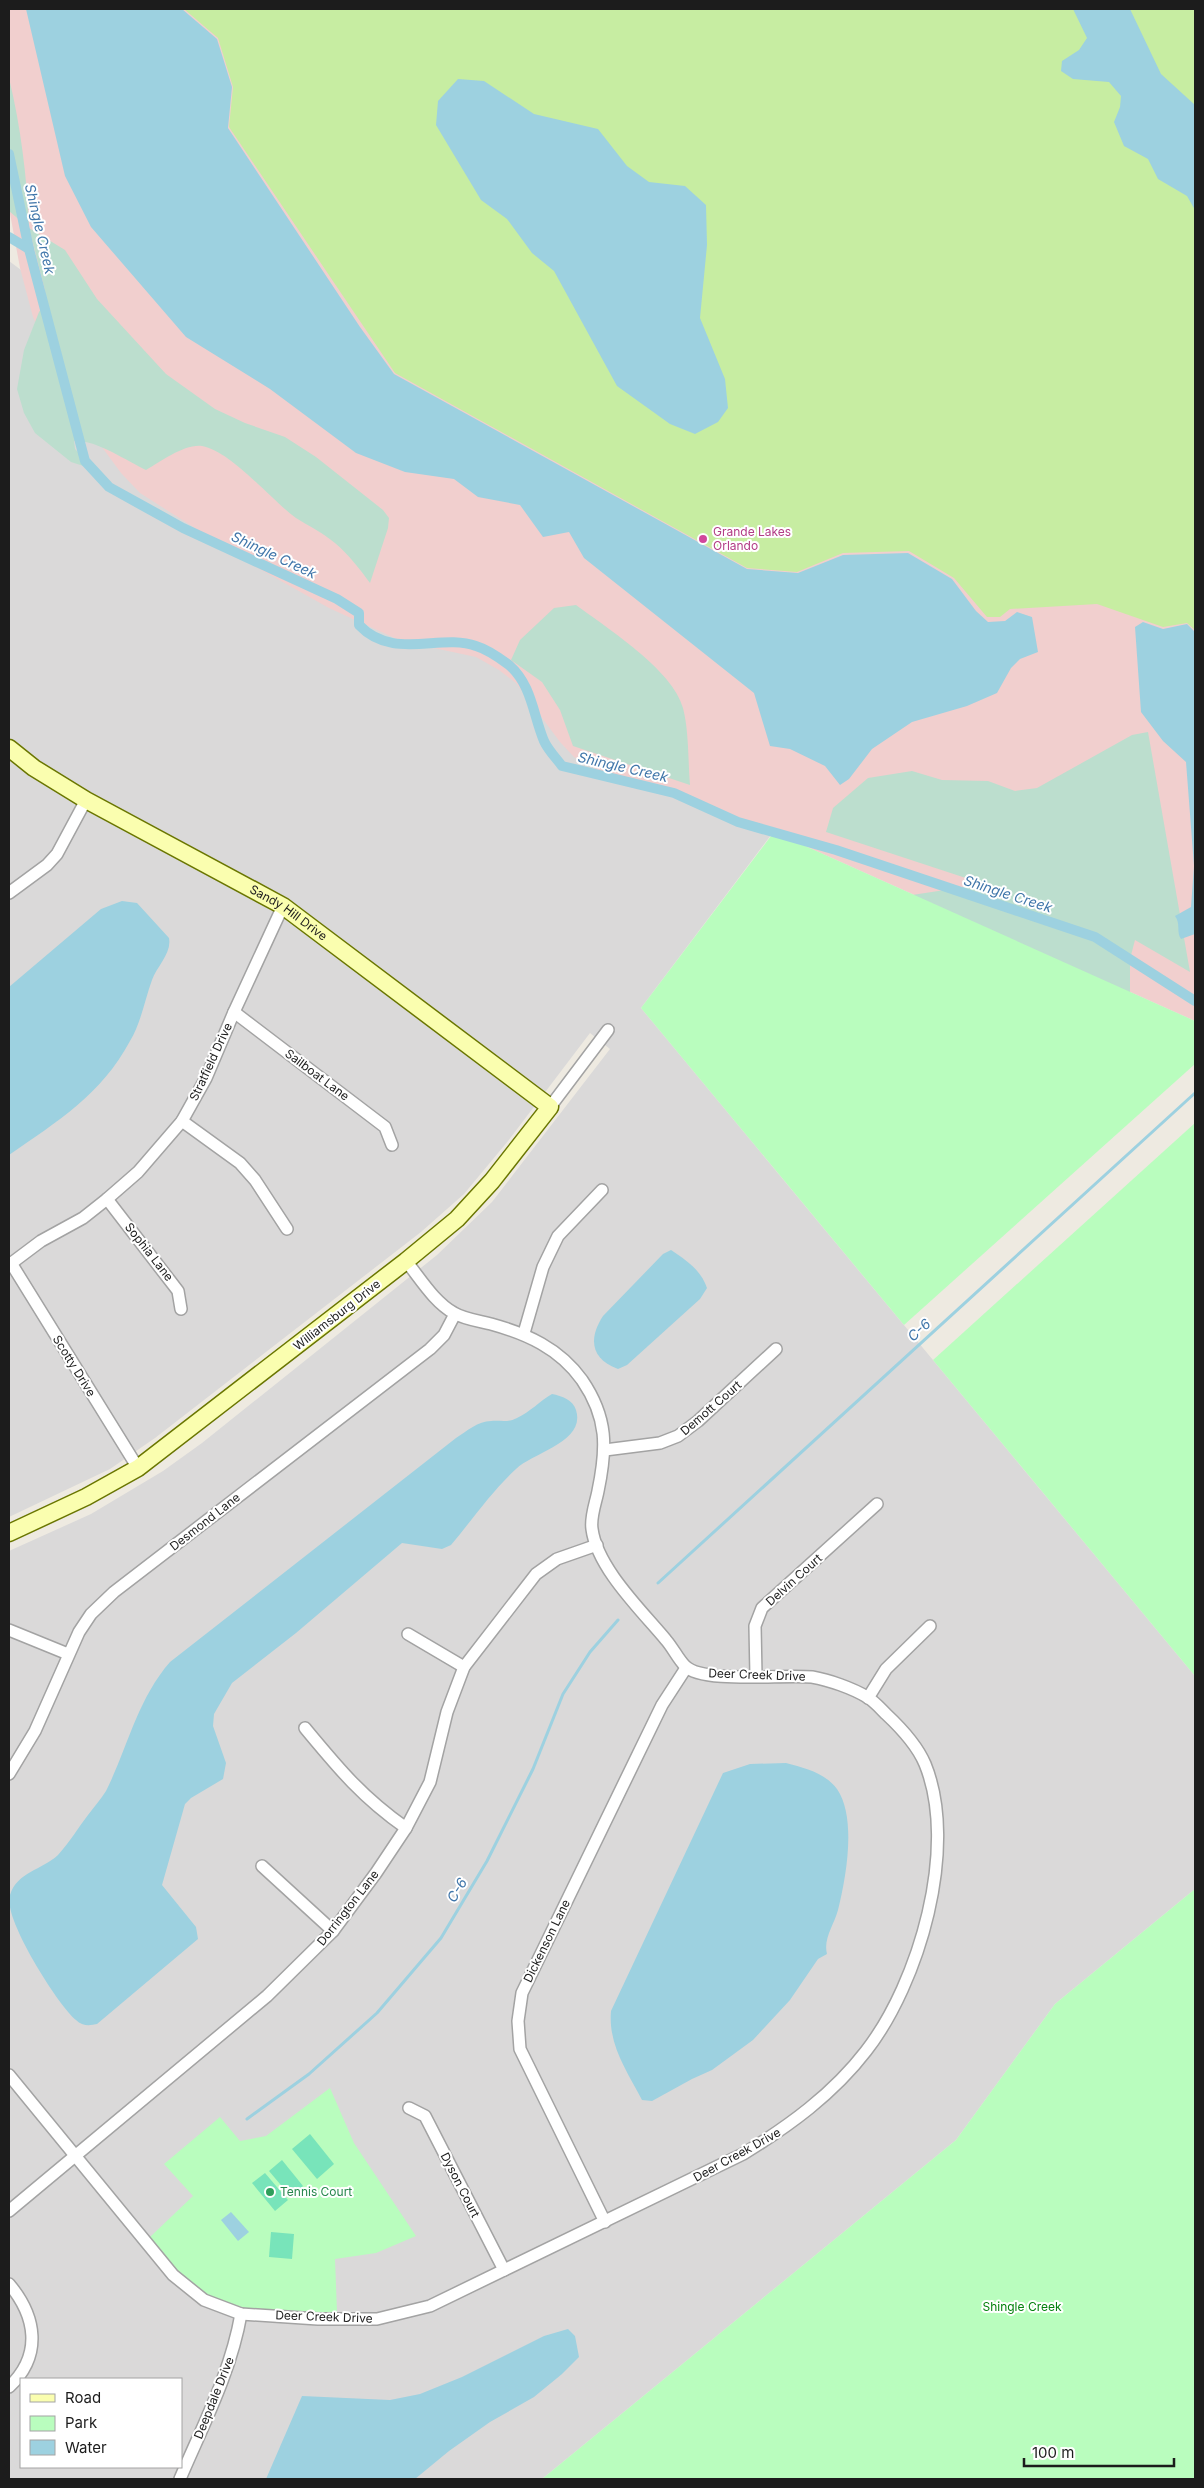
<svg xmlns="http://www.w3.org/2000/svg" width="1204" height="2488" font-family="Inter,sans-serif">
	<rect width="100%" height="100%" fill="#eeeae1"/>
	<path fill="#dad9d9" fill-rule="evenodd" d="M9 261 774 831 641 1008 1195 1676V1889L1055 2004 956 2140 542 2479H9V1551L91 1514 163 1471 202 1443 437 1255 492 1202 610 1049 590 1033 508 1141 464 1194 421 1232 155 1438 110 1469 9 1517ZM21 2379H181V2467H21Z"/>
	<polygon fill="#f1cfce" points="9,9 1195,9 1195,1021 774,832 598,770 574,757 560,742 516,683 499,670 476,657 401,641 329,608 256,567 140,493 121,473 99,443 50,356 33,317 20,268 9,208"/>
	<polygon fill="#c7eda2" points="184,9 1195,9 1195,630 1187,623 1163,627 1097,604 1010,609 1000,617 987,617 954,578 909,551 843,553 797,572 747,568 395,373 229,127 233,87 218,38"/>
	<g fill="#bcdece">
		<path d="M9 78C21 128 27 177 29 228L65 250 97 299 166 374 215 409 245 423 285 437 316 457 383 510 389 518 388 528 370 583C359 568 349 555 335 543 323 533 309 526 296 518 271 500 231 451 202 446 184 444 162 461 146 470 127 461 94 439 74 441L75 449 96 470 71 462 35 433 24 413 17 389 24 350 39 312 46 302 45 290 29 228 9 211Z"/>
		<path d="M576 605C607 628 673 670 683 708 689 731 688 762 690 785L573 746 560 710 542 682 511 660 520 640 554 608Z"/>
		<polygon points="1148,732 1190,972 1135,940 1130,959 1130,1000 827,908 984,884 826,832 833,808 868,778 912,771 942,780 988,781 1015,791 1037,788 1132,735"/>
	</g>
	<g fill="#b9fdbe">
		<polygon points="774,832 1195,1021 1195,1064 904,1325 641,1008"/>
		<polygon points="1195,1123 1195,1676 933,1360"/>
		<polygon points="1195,1889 1195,2479 542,2479 956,2140 1055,2004"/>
		<path d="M330 2088 354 2143 416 2236 376 2253 335 2259 337 2312C292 2315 223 2315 187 2281 173 2269 162 2251 150 2237L193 2196 164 2164 220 2117 240 2141 266 2136Z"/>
	</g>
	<g fill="#78e4ba">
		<polygon points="310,2134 334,2164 317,2179 292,2149"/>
		<polygon points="282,2160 303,2186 291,2197 269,2171"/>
		<polygon points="265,2173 288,2200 275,2211 252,2183"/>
		<polygon points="271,2232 294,2234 292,2259 269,2257"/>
	</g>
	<g fill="#9dd1e0">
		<polygon points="26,9 182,9 217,39 232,87 228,128 360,327 394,374 747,569 798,573 843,555 908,553 952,579 976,611 988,622 1005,621 1017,612 1032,617 1038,652 1020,659 1011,668 997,693 967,706 912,722 872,749 849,779 840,785 825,766 790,749 770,746 754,693 584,558 569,532 543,537 520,505 478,497 454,479 405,472 356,453 270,389 186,337 91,227 65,176"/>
		<polygon points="1073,9 1130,9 1161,74 1195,105 1195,210 1187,196 1158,179 1148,159 1124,146 1114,122 1120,107 1121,96 1109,82 1073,79 1061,71 1062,61 1079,50 1087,38"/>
		<polygon points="458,79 484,81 534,114 598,129 627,166 649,182 685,186 706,205 707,245 700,318 725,379 728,408 718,422 695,434 670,424 617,386 554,271 532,253 507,219 481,200 436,125 438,101"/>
		<path d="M1143 622 1163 629 1187 624 1195 632V934L1181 939C1176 932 1181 924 1175 916L1191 907 1194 866 1186 762 1163 741 1141 712 1135 627Z"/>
		<path d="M122 901 137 903 169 938C172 953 157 966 152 980 145 999 141 1023 130 1041 101 1095 58 1121 9 1155V987L101 909Z"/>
		<path d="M671 1250C686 1260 701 1270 707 1288L700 1299 627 1365 618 1369C591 1359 588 1339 603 1316L663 1254Z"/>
		<path d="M552 1394C562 1396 573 1400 576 1410 586 1442 534 1452 516 1469 492 1491 472 1520 451 1545L442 1549 402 1543 296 1633 232 1683 214 1714 213 1726 226 1763 223 1779 191 1798 185 1804 162 1885 196 1927 198 1939 97 2024C89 2026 82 2026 76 2020 58 2005 2 1917 10 1895 17 1872 42 1870 58 1855 69 1843 78 1828 88 1815 94 1807 101 1799 106 1791 128 1747 137 1700 170 1662L456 1438C467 1431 478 1421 491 1421 500 1420 508 1423 517 1418 530 1412 540 1401 552 1394Z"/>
		<path d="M786 1763C805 1768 825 1773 837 1789 857 1818 846 1878 838 1910 834 1925 823 1939 827 1954L818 1959 790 2000 753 2040 712 2070 692 2079 652 2101 642 2100C627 2071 608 2045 611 2011L723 1773 750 1764Z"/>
		<polygon points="231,2212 249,2232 238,2241 221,2220"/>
		<polygon points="568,2329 575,2336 579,2357 562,2374 534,2397 490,2422 449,2451 415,2479 266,2479 302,2396 390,2400 420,2394 462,2377 544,2336"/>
	</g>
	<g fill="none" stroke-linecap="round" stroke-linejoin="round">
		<g stroke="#9dd1e0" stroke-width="3">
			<polyline points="658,1583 1195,1093"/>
			<polyline points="247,2119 309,2074 377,2013 441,1938 487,1861 533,1769 563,1694 590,1652 618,1620"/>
		</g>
		<g stroke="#9dd1e0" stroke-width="10">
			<path d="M9 154 29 249 85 461 109 487 183 528 337 599 359 613V625C393 661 440 633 476 646 486 649 501 659 509 665 532 685 533 715 544 741 548 750 556 758 562 766L674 793 738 822 836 850 1095 937 1195 1001"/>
			<polyline points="9,237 29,249"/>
		</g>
		<g stroke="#a3a3a3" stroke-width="14">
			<g id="street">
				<polyline points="9,893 47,865 57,854 86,800"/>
				<polyline points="234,1012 385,1127 392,1145"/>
				<polyline points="550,1107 608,1030"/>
				<polyline points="182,1121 240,1163 255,1180 287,1229"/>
				<polyline points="107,1199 178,1291 181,1309"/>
				<polyline points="11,1263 138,1468"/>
				<polyline points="9,1265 41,1241 83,1218 107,1199 138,1172 182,1121 206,1078 234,1012 283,906"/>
				<polyline points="524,1333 543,1267 558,1236 602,1190"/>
				<polyline points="605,1450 660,1443 678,1436 698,1421 776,1349"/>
				<polyline points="9,1630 68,1654"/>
				<polyline points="408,1634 464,1667"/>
				<polyline points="756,1676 755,1626 762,1608 877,1504"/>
				<polyline points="868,1698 886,1669 930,1626"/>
				<path d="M305 1728C339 1769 362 1797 406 1828"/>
				<polyline points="9,1774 35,1731 79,1632 91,1614 114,1592 430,1349 444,1335 455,1314"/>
				<polyline points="262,1866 333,1931"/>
				<path d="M9 2075 173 2275 204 2300 241 2314 318 2319H377L430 2306 743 2154C789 2126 833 2094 866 2051 919 1983 959 1847 925 1764 917 1745 901 1728 886 1714 880 1708 874 1701 867 1697 852 1688 829 1680 812 1677 784 1674 703 1684 685 1666 678 1659 673 1648 666 1640 642 1611 597 1568 592 1529 590 1517 596 1502 598 1491 607 1448 608 1418 582 1380 559 1348 527 1334 491 1324 479 1321 464 1319 454 1313 434 1302 420 1278 406 1261"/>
				<polyline points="409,2108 425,2116 504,2270"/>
				<polyline points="9,2211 267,1996 333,1931 376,1873 406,1828 430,1782 447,1712 464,1667 536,1574 557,1559 597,1545"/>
				<polyline points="605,2222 520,2049 518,2021 522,1993 662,1705 686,1668"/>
				<path d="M9 2284C36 2316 43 2355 9 2387"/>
				<path d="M180 2479C203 2425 231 2372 241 2314"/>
			</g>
		</g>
		<g stroke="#6a7600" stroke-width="19">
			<g id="secondary">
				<path id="s1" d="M9 748 34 768 86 800 283 906 550 1107 492 1181 457 1219 406 1261 138 1468 86 1497 9 1533"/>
			</g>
		</g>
		<use href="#street" stroke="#fff" stroke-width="11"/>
		<use href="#secondary" stroke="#fafeaf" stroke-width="16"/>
	</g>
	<circle fill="#d1479c" stroke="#fff" stroke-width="2" cx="703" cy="539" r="5"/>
	<circle fill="#2e9e5b" stroke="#fff" stroke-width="2" cx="270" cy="2192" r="5"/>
	<g text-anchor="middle" stroke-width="4" stroke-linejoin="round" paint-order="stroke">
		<g font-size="12" fill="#b23c85" stroke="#fff" text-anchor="start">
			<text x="713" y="536">Grande Lakes<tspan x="713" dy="14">Orlando</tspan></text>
		</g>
		<g font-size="12" fill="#1c1c1c" stroke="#fff">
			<text dy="4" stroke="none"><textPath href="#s1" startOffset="325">Sandy Hill Drive</textPath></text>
			<text transform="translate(211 1062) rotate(-65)" y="4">Stratfield Drive</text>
			<text transform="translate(317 1075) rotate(37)" y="4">Sailboat Lane</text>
			<text transform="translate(149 1252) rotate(52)" y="4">Sophia Lane</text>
			<text transform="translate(337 1315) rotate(-38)" y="4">Williamsburg Drive</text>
			<text transform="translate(74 1366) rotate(58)" y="4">Scotty Drive</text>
			<text transform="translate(711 1408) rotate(-41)" y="4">Demott Court</text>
			<text transform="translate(205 1522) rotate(-38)" y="4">Desmond Lane</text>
			<text transform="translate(794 1580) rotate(-42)" y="4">Delvin Court</text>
			<text transform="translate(757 1675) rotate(2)" y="4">Deer Creek Drive</text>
			<text transform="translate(348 1908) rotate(-52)" y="4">Dorrington Lane</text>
			<text transform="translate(547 1941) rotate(-64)" y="4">Dickenson Lane</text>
			<text transform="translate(737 2155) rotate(-29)" y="4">Deer Creek Drive</text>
			<text transform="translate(460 2185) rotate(63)" y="4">Dyson Court</text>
			<text transform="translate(324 2317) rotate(2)" y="4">Deer Creek Drive</text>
			<text transform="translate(214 2398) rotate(-68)" y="4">Deepdale Drive</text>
		</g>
		<g font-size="12" fill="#27864d" stroke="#fff" text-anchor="start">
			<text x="280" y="2196">Tennis Court</text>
		</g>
		<g font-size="12" fill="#03810d" stroke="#fff">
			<text x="1022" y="2311">Shingle Creek</text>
		</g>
		<g font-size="14" font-style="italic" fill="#4076aa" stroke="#fff">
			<text transform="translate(40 229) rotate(77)" y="5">Shingle Creek</text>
			<text transform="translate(274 555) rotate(25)" y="5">Shingle Creek</text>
			<text transform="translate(623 767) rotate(13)" y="5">Shingle Creek</text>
			<text transform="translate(1008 894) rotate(18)" y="5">Shingle Creek</text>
			<text transform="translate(919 1330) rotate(-42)" y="5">C-6</text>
			<text transform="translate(457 1890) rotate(-59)" y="5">C-6</text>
		</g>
	</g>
	<rect width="1204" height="2488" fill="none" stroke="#1c1c1c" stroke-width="20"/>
	<rect x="20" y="2378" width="162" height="90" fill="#ffffff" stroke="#a4a4a4"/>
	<rect x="30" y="2394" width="25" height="8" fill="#fafeaf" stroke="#a4a4a4"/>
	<text x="65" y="2403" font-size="15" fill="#1c1c1c">Road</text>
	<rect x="30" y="2416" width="25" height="15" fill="#b9fdbe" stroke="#a4a4a4"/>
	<text x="65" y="2428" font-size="15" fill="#1c1c1c">Park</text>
	<rect x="30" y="2440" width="25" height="15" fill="#9dd1e0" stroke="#a4a4a4"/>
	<text x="65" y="2453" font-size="15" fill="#1c1c1c">Water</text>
	<path d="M1024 2458v8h150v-8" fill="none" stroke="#1c1c1c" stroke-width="2.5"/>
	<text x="1032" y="2458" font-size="15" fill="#1c1c1c" stroke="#ffffff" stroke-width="4" paint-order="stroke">100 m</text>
</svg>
